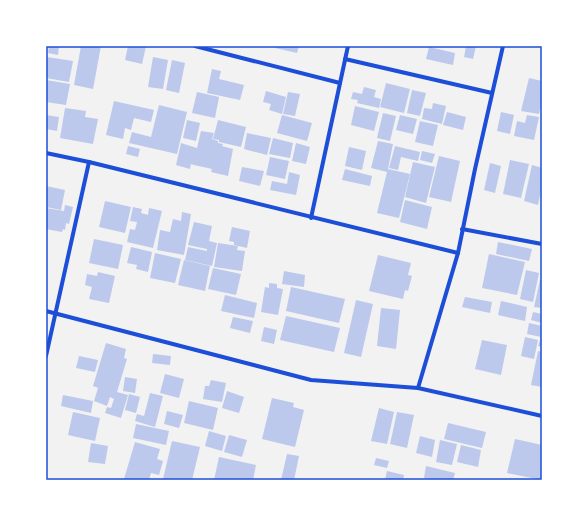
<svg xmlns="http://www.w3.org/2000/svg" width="588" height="526" font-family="Literata,serif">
	<rect width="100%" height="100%" fill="#f2f2f2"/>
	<g fill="#bdc9ec">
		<polygon points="49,46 59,46 58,55 48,53"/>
		<polygon points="81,46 101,46 93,89 74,85"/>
		<polygon points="128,46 146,46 142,64 125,60"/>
		<polygon points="275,46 299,46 297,53 275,48"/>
		<polygon points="466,46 476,46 473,59 464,57"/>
		<polygon points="429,47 455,53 453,65 426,59"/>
		<polygon points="47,57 73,61 69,82 46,78"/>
		<polygon points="153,57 168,60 163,89 148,87"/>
		<polygon points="172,60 185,63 179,93 166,90"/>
		<polygon points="212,69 221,71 219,79 244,85 240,100 207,93"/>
		<polygon points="529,78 542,81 542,99 539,114 521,111"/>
		<polygon points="46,80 70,84 66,105 46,102"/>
		<polygon points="386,83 410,89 404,113 380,107"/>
		<polygon points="364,87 376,90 374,97 381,99 379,108 357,103 358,100 351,99 353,92 362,94"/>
		<polygon points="412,90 426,93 420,116 407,113"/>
		<polygon points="266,91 286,97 282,114 269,110 271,104 263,102"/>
		<polygon points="197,92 219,97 215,118 192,113"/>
		<polygon points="288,92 300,94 295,116 283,114"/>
		<polygon points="114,101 154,110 151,122 134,118 131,130 125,128 123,139 106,135"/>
		<polygon points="433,103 446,106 442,124 422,119 424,108 432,109"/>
		<polygon points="159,105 187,112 177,154 129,143 132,132 151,137"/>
		<polygon points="355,106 379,112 374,131 351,125"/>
		<polygon points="65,108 86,111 85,117 98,119 93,144 60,138"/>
		<polygon points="447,112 466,117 463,130 443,125"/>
		<polygon points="501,112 514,115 510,134 497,131"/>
		<polygon points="383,113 396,116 390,141 377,138"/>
		<polygon points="46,115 59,117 57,131 46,129"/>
		<polygon points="282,115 312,123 307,141 277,133"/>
		<polygon points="400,115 417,119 413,134 396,130"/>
		<polygon points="527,115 539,117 534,140 514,136 517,121 525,123"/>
		<polygon points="187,120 200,123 196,141 183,138"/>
		<polygon points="218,120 246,127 241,147 219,142 219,140 213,139"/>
		<polygon points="420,121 438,125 433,146 415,142"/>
		<polygon points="201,131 214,133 212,139 218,141 218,143 223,144 222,146 233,149 228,176 211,172 212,169 194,165 191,164 190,169 176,165 181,143 197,148"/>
		<polygon points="247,133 271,138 267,155 244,149"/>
		<polygon points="273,138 293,143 290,158 269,154"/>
		<polygon points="378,141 393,144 388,169 410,174 399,218 377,213 387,172 371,168"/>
		<polygon points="296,143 310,147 306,164 292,161"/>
		<polygon points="128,146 140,149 138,157 126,154"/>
		<polygon points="395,146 420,152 418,161 401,157 398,170 389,168"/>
		<polygon points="349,147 366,151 362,170 345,166"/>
		<polygon points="422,151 435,154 432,163 420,160"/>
		<polygon points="439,156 460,161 451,202 429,197"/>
		<polygon points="270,157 289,161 285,179 266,175"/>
		<polygon points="510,160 529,164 521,198 503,194"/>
		<polygon points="413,162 435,167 426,203 405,197"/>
		<polygon points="490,163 501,166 495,193 484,190"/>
		<polygon points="532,165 542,168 542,186 538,205 524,201"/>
		<polygon points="242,167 264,171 260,186 239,181"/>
		<polygon points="345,169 372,176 370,186 342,180"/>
		<polygon points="289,172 300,175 296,195 270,190 272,181 287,184"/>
		<polygon points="46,186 65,190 61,210 46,207"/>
		<polygon points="405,200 432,207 427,229 400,222"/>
		<polygon points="105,201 131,207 125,233 99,227"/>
		<polygon points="65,205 73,207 69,224 66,223 65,230 63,229 62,232 46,229 46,208 64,211"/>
		<polygon points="133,207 142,209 141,213 148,215 149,208 162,211 153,248 127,242 130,229 135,230 137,222 130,221"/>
		<polygon points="182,212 191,214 184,255 157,250 160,230 170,232 173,219 181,221"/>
		<polygon points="194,222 212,226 209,241 217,243 212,266 185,260 188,247 207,251 207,249 188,245"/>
		<polygon points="232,227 250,231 247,248 234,245 234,242 229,241"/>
		<polygon points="94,239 123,245 118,269 89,263"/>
		<polygon points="498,242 532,249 529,261 496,254"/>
		<polygon points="218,243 238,246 237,250 245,251 242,271 214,267"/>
		<polygon points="131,247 152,252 148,272 136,269 137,265 127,263"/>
		<polygon points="155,253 181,259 175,283 150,278"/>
		<polygon points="489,254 525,262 517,295 482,288"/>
		<polygon points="378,255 411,263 408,275 412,276 408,291 405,290 403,299 369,291"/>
		<polygon points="184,260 210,266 205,291 178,285"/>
		<polygon points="213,268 241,274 236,295 208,289"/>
		<polygon points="526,270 539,273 533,302 520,299"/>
		<polygon points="284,271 305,275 304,287 282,284"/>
		<polygon points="98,272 115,276 109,303 89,299 92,287 85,285 87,274 97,276"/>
		<polygon points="540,280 542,281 542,308 534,307"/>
		<polygon points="269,283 277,284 277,288 283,289 278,315 261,312 265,287 269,288"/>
		<polygon points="291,287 345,299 339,323 286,311"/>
		<polygon points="225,295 257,303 254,318 221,311"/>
		<polygon points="465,297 492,302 490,313 462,307"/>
		<polygon points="356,300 373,304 361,357 344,353"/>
		<polygon points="501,301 527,307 525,321 498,315"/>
		<polygon points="381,308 400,310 396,349 377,346"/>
		<polygon points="533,312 542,314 542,323 531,320"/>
		<polygon points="286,316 340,328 334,352 280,340"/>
		<polygon points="233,317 253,321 250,333 230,328"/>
		<polygon points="529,323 542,326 542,347 538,346 541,337 527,334"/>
		<polygon points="264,327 277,330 274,344 261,341"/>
		<polygon points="525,337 538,340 534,359 521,356"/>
		<polygon points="482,340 507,345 501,375 475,369"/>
		<polygon points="106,343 126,349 124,358 127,359 117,392 128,395 121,418 105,413 107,407 111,408 114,399 110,397 107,406 94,401 98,388 93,386"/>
		<polygon points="538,351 542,352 542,387 531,385"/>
		<polygon points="153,354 171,356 170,365 152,363"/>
		<polygon points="79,356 98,360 95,372 76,368"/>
		<polygon points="165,374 184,379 179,398 160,393"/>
		<polygon points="125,377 137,379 135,393 123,391"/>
		<polygon points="211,380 226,383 222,402 203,399 205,386 209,386"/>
		<polygon points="227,391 244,397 239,413 222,408"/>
		<polygon points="150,393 163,396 155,427 135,421 137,414 144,416"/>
		<polygon points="129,394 140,397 136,413 125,410"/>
		<polygon points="63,395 93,401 91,413 61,406"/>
		<polygon points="272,398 294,403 293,407 304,410 295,447 262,439"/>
		<polygon points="189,401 218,408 213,430 184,423"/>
		<polygon points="379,408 394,412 387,444 371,441"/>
		<polygon points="167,411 183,415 179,428 164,424"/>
		<polygon points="73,412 100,418 95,441 68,435"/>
		<polygon points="397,412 414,415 407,448 390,444"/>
		<polygon points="448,423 486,432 482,448 444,439"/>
		<polygon points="136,424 169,431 166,445 133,438"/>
		<polygon points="209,431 226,436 222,451 205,446"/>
		<polygon points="229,435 247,440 242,457 224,452"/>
		<polygon points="420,436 435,440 432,457 416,453"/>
		<polygon points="515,439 542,445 542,480 507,473"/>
		<polygon points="440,440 457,444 452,465 436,462"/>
		<polygon points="172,441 200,447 192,480 169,480 163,479"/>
		<polygon points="135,442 160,449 157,459 163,461 159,475 151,473 149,480 124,479"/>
		<polygon points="91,443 108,446 105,464 88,462"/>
		<polygon points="461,445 481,450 478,467 457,462"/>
		<polygon points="287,454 299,456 294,480 281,480"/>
		<polygon points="219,457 256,465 253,480 214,480"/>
		<polygon points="376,458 389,461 387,468 374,465"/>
		<polygon points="426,466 455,473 453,480 433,480 424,478"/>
		<polygon points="387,471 404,475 403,480 385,480"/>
	</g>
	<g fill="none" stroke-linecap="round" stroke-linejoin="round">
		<g stroke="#1d4ed8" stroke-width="4">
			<polyline points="195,46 340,83"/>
			<polyline points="345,59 492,93"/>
			<polyline points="46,153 89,162 458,253"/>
			<polyline points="311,218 348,46"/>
			<polyline points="462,229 542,244"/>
			<polyline points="46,311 311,380 418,388 542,416"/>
			<polyline points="46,356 89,162"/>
			<polyline points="418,388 458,253 475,169 503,46"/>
		</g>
	</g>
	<rect width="588" height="526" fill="none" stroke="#ffffff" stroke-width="94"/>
	<rect x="47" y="47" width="494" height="432" fill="none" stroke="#1d4ed8" stroke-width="1.5"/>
</svg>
